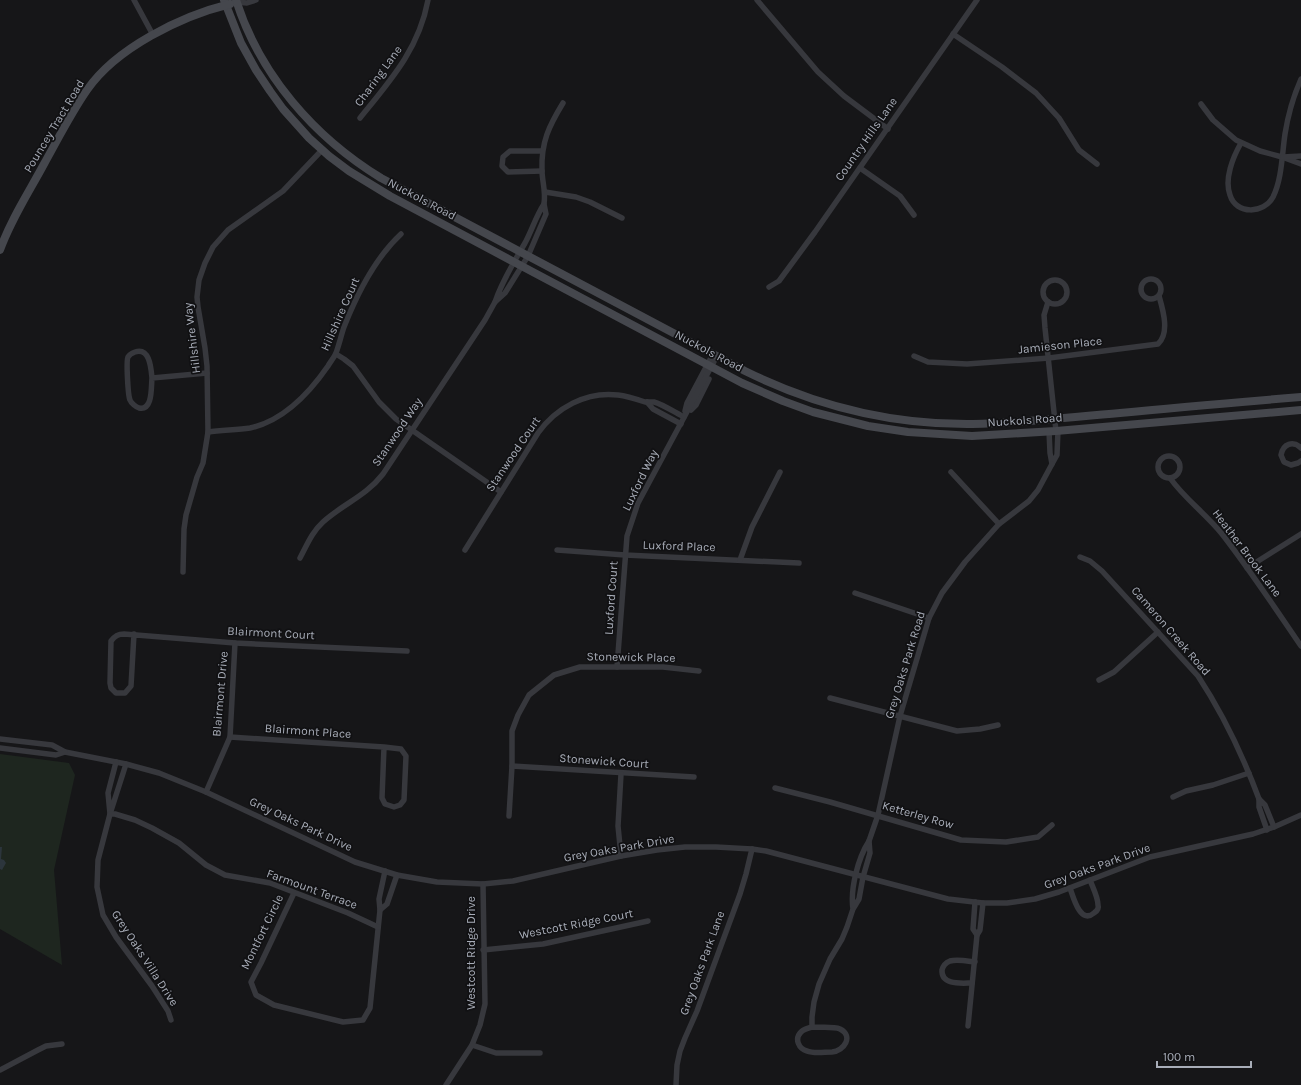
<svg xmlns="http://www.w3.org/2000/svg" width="1301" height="1085" font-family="Karla,sans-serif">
	<rect width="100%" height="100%" fill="#161618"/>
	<polygon fill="#1e261f" points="0,754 69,763 75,775 54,870 62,965 0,929"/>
	<polygon fill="#2c353c" points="0,847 2,847 1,859 4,860 6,863 2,870 0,869"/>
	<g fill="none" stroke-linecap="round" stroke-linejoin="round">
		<g stroke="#37383d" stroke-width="5.5">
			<polyline points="134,0 153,35"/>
			<polyline points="757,0 818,72 844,96 888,129"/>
			<polyline points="236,2 247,3 256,0"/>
			<polyline points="953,34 1002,67 1036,93 1059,118 1079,150 1097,164"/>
			<polyline points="1201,104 1213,120 1236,140 1260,151 1282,157 1301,164"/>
			<path d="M360 118C390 81 419 49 428 0"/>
			<path d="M1241 143C1233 157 1224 179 1230 195 1236 215 1264 214 1273 197 1282 179 1282 154 1285 134 1288 115 1293 97 1301 79"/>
			<polyline points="1283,157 1301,156"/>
			<polyline points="860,168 900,196 914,215"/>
			<polyline points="542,171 508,172 502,166 503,157 510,151 542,151"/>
			<polyline points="545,192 576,197 590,202 622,218"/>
			<path d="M544 204 546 214 528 256 505 293 495 302C502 281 514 262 525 243 532 230 536 216 544 204Z"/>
			<path d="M544 204C546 190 542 182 542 170 541 142 549 126 563 103"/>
			<circle cx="1151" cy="289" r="10"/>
			<circle cx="1055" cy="292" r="12"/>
			<polyline points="769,287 779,281 815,232 977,0"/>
			<polyline points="1048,302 1044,315 1045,328 1056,431"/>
			<polyline points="336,354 344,359 353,366 379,402 396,419 501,492"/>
			<path d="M914 356 928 362 967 364 1049 358 1158 344C1170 333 1163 310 1159 296"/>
			<path d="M152 378C151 387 153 411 139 408 136 407 131 403 130 400 128 396 126 361 128 357 129 355 132 353 135 352 150 347 151 369 152 378L207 373"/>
			<polyline points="647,402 653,409 681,424"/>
			<polyline points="691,410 696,405 709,379"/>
			<polyline points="685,411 687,403 713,354"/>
			<polyline points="1049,431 1050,453 1052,464 1057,455 1058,430"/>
			<path d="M208 432C222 430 237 430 250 428 283 421 310 392 328 366 330 362 334 358 336 353 339 345 341 336 344 327 357 294 374 259 401 234"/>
			<path d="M1301 448C1293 440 1283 444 1281 455L1284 462 1291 465 1298 463 1301 461"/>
			<circle cx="1169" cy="467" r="11"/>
			<polyline points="951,472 999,524"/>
			<path d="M1170 478C1185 499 1206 514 1222 534 1250 570 1275 608 1301 646"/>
			<path d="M465 550 538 433C556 408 586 391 618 395 627 396 636 399 645 402 648 402 651 402 654 402 662 404 676 413 684 417"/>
			<polyline points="557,550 625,555 799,563"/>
			<path d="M1080 557 1090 561 1102 571 1198 676C1223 714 1243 756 1259 799"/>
			<path d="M300 558C307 545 312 532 323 522 343 504 366 496 383 474L485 320 495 302"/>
			<polyline points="740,560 752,527 780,472"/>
			<polyline points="1247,568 1301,534"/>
			<polyline points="183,572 184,529 186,515 197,477 203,463 208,432 207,366 205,348 198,307 197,297 199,280 205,263 213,247 228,230 283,191 322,150"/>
			<polyline points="855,593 929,618"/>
			<path d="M134 634 131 686 125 693H116L111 688 110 683 111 641C115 636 118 634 124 634L235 643 407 651"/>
			<polyline points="617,667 627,536 638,503 717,356"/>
			<polyline points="1099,680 1114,672 1158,632"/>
			<polyline points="830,698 957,731 980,729 998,725"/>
			<polyline points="230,737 384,747 382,798 385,804 394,807 400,805 404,800 406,756 401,749 384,747"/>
			<polyline points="0,739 52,745 65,752 126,764 159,773 206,792 355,862 397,875 437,882 483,884 513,881 621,856 657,850 685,847 716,847 752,849 766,851 948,899 983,903 1007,903 1035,899 1059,892 1150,857 1253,834 1274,827 1301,815"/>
			<polyline points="0,748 56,755 65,752"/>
			<polyline points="116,762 108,793 110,814 126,764"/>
			<polyline points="512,766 694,777"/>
			<polyline points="621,774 618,826 621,856"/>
			<polyline points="775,788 830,802 961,840 1006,842 1038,837 1052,825"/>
			<polyline points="206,792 230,737 235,643"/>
			<polyline points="1173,797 1186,791 1213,785 1249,773"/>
			<polyline points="509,816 512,766 512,731 518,715 529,695 554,675 580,667 663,667 699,671"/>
			<polyline points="1267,830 1259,807 1259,799 1265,805 1274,827"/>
			<polyline points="869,841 878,815 900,716 929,618 942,593 965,562 999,524 1029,501 1038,490 1052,464"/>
			<polyline points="385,871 379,899 380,910 387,904 397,875"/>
			<path d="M1070 888C1073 896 1080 925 1094 913 1097 911 1099 908 1098 905 1098 897 1093 888 1090 880"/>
			<polyline points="294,893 261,963 251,982 256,995 274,1005 343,1022 363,1020 370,1008 380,910"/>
			<polyline points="975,902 973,929 977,935"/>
			<polyline points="483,950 543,944 648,921"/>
			<path d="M972 983C963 983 941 986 942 970 943 966 945 963 950 961 957 959 967 961 975 962"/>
			<polyline points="171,1020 168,1011 152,986 116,937 103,915 97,887 98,860 110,814 115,814 135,820 152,828 179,843 206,865 225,875 270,883 348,913 378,927"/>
			<polyline points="968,1026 977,935 980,930 983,903"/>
			<path d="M812 1027C820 1028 833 1026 840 1029 854 1036 844 1051 832 1052 824 1052 814 1054 807 1051 799 1049 794 1039 801 1032 804 1029 808 1028 812 1027V1017L814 1002 819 984 830 959 842 939 847 927 853 909 859 899 863 877 870 853 869 841C858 858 850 889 853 909"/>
			<polyline points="472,1045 496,1053 540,1053"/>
			<polyline points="0,1070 38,1050 46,1046 62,1044"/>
			<polyline points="446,1085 472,1045 480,1025 485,1004 483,884"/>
			<polyline points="676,1085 677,1065 680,1051 685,1038 697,1011 740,894 746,874 752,849"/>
		</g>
		<g stroke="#45474d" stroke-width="8">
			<polyline points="224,0 241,43 256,70 270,91 283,109 309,138 329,156 349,171 390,196 514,262 742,383 783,401 813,412 868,426 908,432 972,436 1056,431 1301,410"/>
			<path d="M236 0C260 75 314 137 381 178L745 371C816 406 893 425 973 424 1022 423 1071 417 1120 413 1181 407 1241 402 1301 397"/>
			<path d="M0 250C11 219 29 192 44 164 58 139 71 113 87 90 116 48 181 16 230 4"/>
		</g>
	</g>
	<g text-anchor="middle" stroke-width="3.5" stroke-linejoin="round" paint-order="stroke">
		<g font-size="12" fill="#a8adb8" stroke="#111113">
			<text transform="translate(378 76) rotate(-54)" y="4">Charing Lane</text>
			<text transform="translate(54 126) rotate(-59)" y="4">Pouncey Tract Road</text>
			<text transform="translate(866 139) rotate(-55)" y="4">Country Hills Lane</text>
			<text transform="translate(422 199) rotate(28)" y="4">Nuckols Road</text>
			<text transform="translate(340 314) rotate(-66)" y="4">Hillshire Court</text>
			<text transform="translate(192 338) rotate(-97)" y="4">Hillshire Way</text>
			<text transform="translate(1060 345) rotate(-6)" y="4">Jamieson Place</text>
			<text transform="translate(709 351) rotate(28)" y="4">Nuckols Road</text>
			<text transform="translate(1025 420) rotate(-4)" y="4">Nuckols Road</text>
			<text transform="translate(397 432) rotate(-56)" y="4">Stanwood Way</text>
			<text transform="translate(513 454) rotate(-56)" y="4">Stanwood Court</text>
			<text transform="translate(640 480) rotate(-64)" y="4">Luxford Way</text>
			<text transform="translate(679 546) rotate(2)" y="4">Luxford Place</text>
			<text transform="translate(1247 553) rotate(53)" y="4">Heather Brook Lane</text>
			<text transform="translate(611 598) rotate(-86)" y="4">Luxford Court</text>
			<text transform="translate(1171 631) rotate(49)" y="4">Cameron Creek Road</text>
			<text transform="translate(271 633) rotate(3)" y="4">Blairmont Court</text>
			<text transform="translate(631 657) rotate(1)" y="4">Stonewick Place</text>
			<text transform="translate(905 665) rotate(-73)" y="4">Grey Oaks Park Road</text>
			<text transform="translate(220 694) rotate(-85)" y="4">Blairmont Drive</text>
			<text transform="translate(308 731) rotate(4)" y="4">Blairmont Place</text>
			<text transform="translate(604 761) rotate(4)" y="4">Stonewick Court</text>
			<text transform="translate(918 815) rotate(16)" y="4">Ketterley Row</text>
			<text transform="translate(301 824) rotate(25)" y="4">Grey Oaks Park Drive</text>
			<text transform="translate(619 848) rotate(-10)" y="4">Grey Oaks Park Drive</text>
			<text transform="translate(1097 866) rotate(-20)" y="4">Grey Oaks Park Drive</text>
			<text transform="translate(312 889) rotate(20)" y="4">Farmount Terrace</text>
			<text transform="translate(576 924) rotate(-11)" y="4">Westcott Ridge Court</text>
			<text transform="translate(262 932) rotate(-64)" y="4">Montfort Circle</text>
			<text transform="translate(471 953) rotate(-90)" y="4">Westcott Ridge Drive</text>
			<text transform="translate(145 958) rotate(57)" y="4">Grey Oaks Villa Drive</text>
			<text transform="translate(702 963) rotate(-70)" y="4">Grey Oaks Park Lane</text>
		</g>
	</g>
	<path d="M1157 1061v6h94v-6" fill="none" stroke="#a8adb8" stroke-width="2"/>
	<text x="1163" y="1061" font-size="12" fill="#a8adb8" stroke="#111113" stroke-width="3" paint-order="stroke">100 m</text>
</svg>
